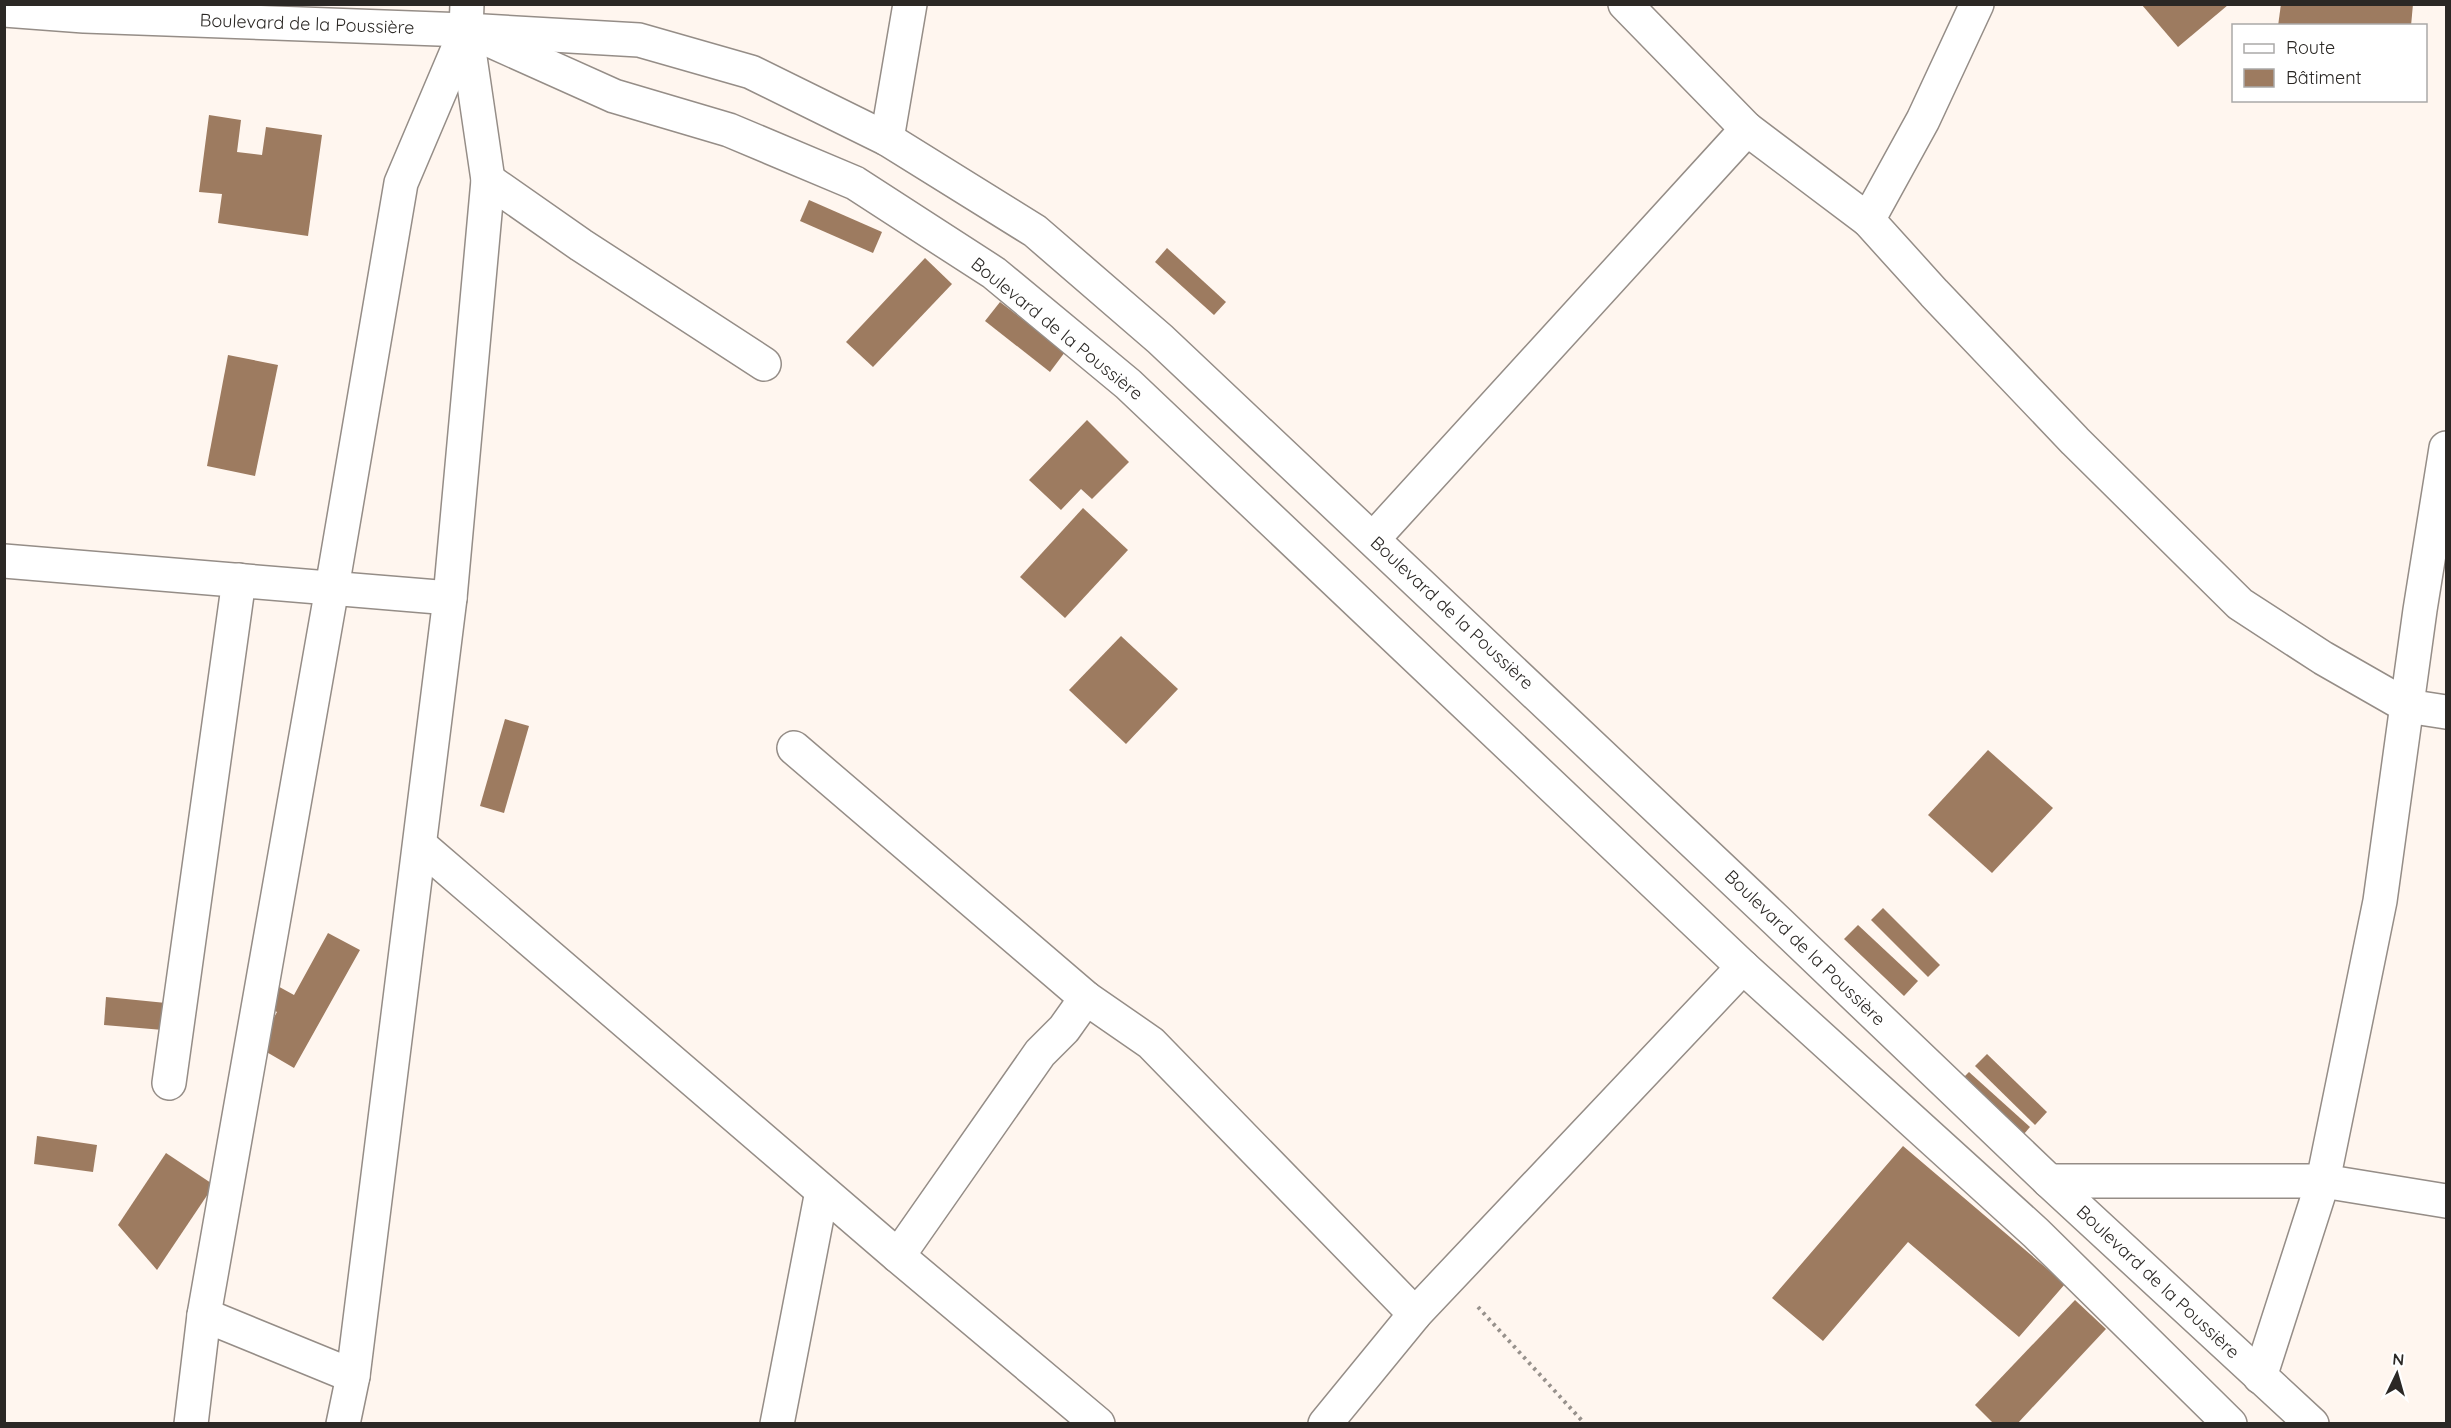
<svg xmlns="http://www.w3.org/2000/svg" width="2451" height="1428" font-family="Quicksand,sans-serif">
	<rect width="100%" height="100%" fill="#fff6ef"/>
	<g fill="#9d7b60">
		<polygon points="2281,4 2413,4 2411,26 2278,26"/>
		<polygon points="2142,5 2228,5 2178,47"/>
		<polygon points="209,115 241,120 237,152 262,155 266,127 322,135 308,236 218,223 222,194 199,192"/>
		<polygon points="809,200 882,232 873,253 800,221"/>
		<polygon points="1167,248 1226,302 1214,315 1155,262"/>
		<polygon points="925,258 952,284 873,367 846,342"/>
		<polygon points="1000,302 1065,352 1050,372 985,321"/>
		<polygon points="228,355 278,365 255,476 207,466"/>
		<polygon points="1087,420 1129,462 1092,499 1081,489 1061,510 1029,480"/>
		<polygon points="1083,508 1128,550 1065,618 1020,577"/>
		<polygon points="1121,636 1178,689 1126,744 1069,690"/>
		<polygon points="505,719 529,726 504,813 480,806"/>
		<polygon points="1988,750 2053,808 1992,873 1928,815"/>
		<polygon points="1883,908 1940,965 1928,977 1871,920"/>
		<polygon points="1858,925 1918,981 1904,996 1844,939"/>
		<polygon points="328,933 360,950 294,1068 258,1047 277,1012 262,1004 274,984 294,995"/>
		<polygon points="106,997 166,1003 163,1030 104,1025"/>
		<polygon points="1987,1054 2047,1112 2035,1125 1975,1066"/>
		<polygon points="1969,1072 2030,1127 2017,1142 1955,1086"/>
		<polygon points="37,1136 97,1145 93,1172 34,1164"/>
		<polygon points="1903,1146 2065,1284 2019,1337 1908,1242 1823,1341 1772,1298"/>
		<polygon points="166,1153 214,1185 157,1270 118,1225"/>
		<polygon points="2075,1300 2106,1329 2017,1424 1994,1424 1975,1405"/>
	</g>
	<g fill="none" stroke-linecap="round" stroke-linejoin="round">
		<g stroke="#958d87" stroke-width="36">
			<g id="minor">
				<polyline points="4,10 84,16 466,30 639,40 751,72 887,139 1035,231 1160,339 1777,921 2049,1181 2312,1424"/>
				<polyline points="487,39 614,96 729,130 855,183 994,273 1128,384 1743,967 2036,1233 2230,1424"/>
				<polyline points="1747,129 1868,220 1923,120 1977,4"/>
				<polyline points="887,139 910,4"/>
				<polyline points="488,180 581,245 764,364"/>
				<polyline points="1868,220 1934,293 2075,441 2240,604 2323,658 2407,706 2446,712"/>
				<polyline points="1373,539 1747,129 1625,4"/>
				<polyline points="4,561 450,598"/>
				<polyline points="794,748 1086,998"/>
				<polyline points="420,845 898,1256 1098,1424"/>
				<polyline points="169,1083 239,580"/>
				<polyline points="2049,1181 2323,1181 2446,1201"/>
				<polyline points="898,1256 1040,1053 1064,1029 1086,998 1151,1043 1415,1314"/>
				<polyline points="204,1315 332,588 401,183 466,30"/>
				<polyline points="2260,1377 2323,1181 2380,901 2420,610 2446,448"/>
				<polyline points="191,1424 204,1315 353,1376"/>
				<polyline points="343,1424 353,1376 450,598 488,180 466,30 467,4"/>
				<polyline points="777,1424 822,1191"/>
				<polyline points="1325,1424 1415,1314 1743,967"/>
			</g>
		</g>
		<polyline stroke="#97918c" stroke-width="4" stroke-dasharray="3 4.5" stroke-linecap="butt" points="1478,1307 1585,1424"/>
		<use href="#minor" stroke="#fff" stroke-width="33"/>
	</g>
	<g text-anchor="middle" stroke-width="4.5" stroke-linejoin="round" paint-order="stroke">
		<g font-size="18" fill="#2b2825" stroke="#fff">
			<text transform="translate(307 24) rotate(2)" y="6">Boulevard de la Poussière</text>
			<text transform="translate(1057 329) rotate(39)" y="6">Boulevard de la Poussière</text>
			<text transform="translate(1452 613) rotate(43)" y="6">Boulevard de la Poussière</text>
			<text transform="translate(1805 948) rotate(44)" y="6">Boulevard de la Poussière</text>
			<text transform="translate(2158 1282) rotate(43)" y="6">Boulevard de la Poussière</text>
		</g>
	</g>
	<rect width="2451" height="1428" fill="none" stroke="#2b2825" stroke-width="12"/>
	<rect x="2232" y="24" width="195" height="78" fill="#ffffff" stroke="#aaa9a8" stroke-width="1.5"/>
	<rect x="2244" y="44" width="30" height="9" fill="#ffffff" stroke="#aaa9a8" stroke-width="1.5"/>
	<text x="2286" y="54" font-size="18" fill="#2b2825">Route</text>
	<rect x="2244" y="69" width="30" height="18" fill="#9d7b60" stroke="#aaa9a8" stroke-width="1.5"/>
	<text x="2286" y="84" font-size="18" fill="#2b2825">Bâtiment</text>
	<g transform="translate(2397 1374) rotate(5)" stroke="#ffffff" stroke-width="4.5" paint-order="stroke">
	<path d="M0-4.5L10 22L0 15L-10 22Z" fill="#2b2825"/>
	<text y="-9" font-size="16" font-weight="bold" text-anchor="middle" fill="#2b2825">N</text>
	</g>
</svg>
